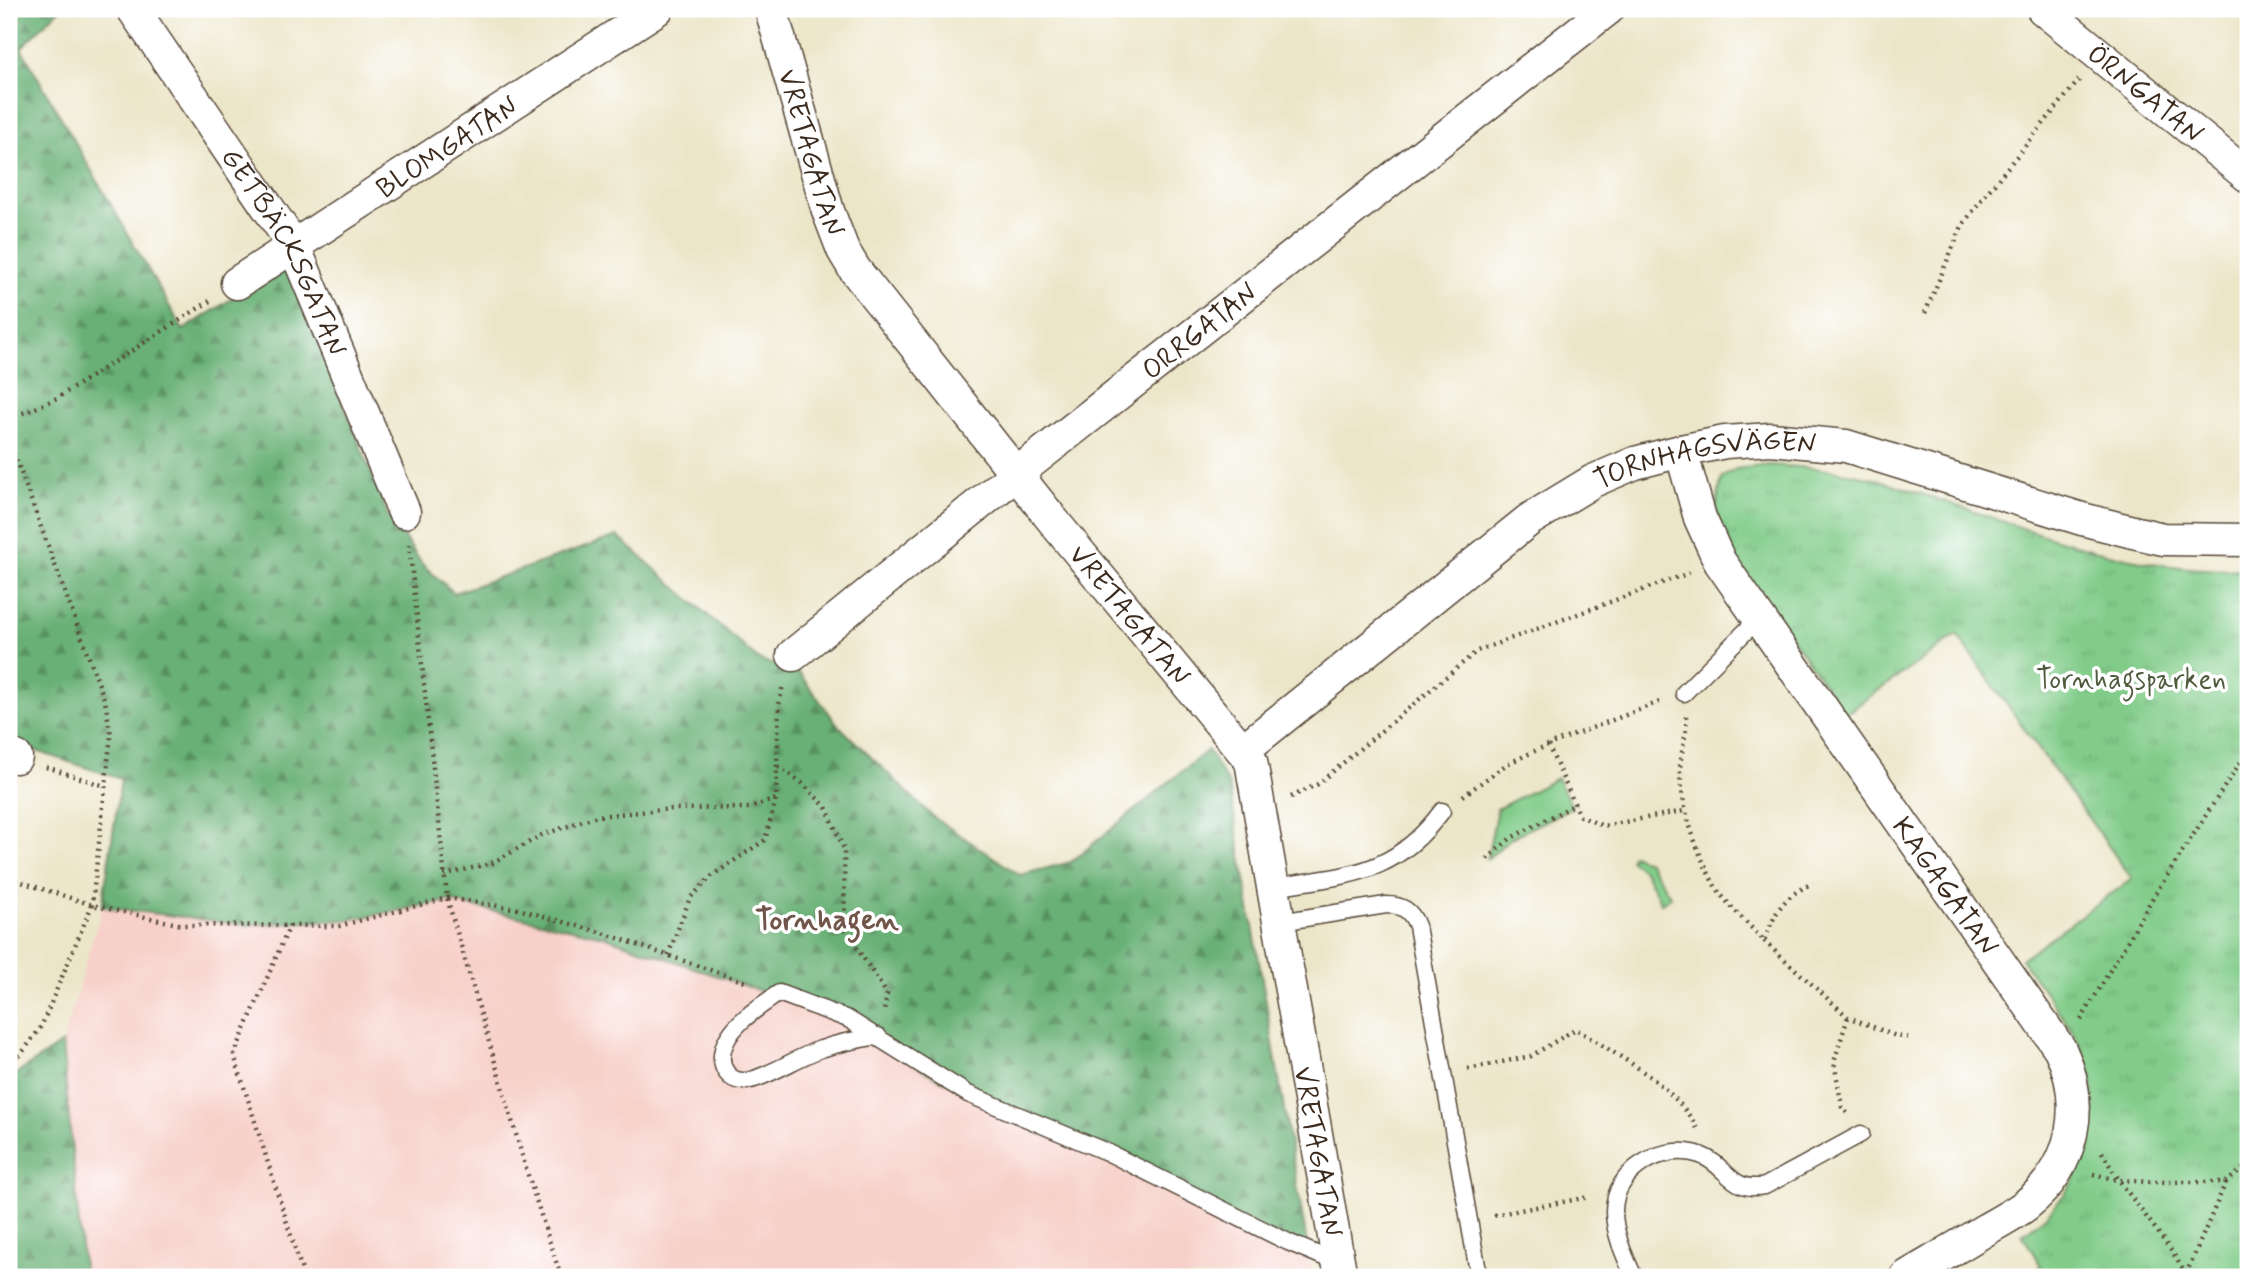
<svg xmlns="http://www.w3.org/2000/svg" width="2257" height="1286" font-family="Mynerve,sans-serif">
	<defs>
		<pattern id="forest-firs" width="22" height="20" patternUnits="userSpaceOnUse" patternTransform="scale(1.75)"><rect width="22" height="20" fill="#68b075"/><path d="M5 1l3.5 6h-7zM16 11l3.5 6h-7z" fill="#578f5f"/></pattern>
		<pattern id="park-tufts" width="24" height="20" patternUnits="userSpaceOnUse" patternTransform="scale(1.75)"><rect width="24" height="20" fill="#81cc89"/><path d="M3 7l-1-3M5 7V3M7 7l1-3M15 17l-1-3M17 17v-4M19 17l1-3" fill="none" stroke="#70af76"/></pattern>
	</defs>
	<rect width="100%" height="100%" fill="#fff"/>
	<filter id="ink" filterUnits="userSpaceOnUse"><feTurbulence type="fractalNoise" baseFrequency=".0143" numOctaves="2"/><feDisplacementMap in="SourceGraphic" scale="14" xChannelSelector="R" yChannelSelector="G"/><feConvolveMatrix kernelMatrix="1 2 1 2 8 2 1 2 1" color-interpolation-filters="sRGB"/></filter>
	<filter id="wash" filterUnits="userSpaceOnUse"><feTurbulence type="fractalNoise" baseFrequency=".00686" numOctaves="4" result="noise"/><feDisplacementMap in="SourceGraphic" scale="28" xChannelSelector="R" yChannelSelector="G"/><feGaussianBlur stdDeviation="1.57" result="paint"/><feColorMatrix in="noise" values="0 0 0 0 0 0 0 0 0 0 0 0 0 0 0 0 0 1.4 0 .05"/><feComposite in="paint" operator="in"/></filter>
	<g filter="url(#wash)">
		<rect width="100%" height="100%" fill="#ece6c9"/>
		<polygon fill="#f7d0c9" points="448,901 603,936 831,1016 1309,1255 1313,1277 84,1277 62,1043 102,907 247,925 348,920"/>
		<g fill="#81cc89" stroke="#5e7b54" stroke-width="2">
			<polygon points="1557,778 1572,807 1511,838 1487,859 1497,809"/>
			<polygon points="1632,855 1648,862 1671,897 1661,903 1645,872 1630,860"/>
		</g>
		<g fill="url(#forest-firs)" stroke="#526d4a" stroke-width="2">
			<polygon points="9,9 60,9 21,48 183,330 287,263 388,515 423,565 454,593 617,536 759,660 798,672 839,726 933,817 1020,875 1071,862 1208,750 1229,785 1309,1255 934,1076 831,1016 603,936 448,901 348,920 247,925 102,907 121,779 9,742"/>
			<polygon points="62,1043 84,1277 9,1277 9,1079"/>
		</g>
		<path fill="url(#park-tufts)" stroke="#5e7b54" stroke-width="2" d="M1770 465C1804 467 1837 469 1871 478 1893 483 1915 492 1937 499 2037 532 2141 576 2248 569V1277H2022L2041 1266 2022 1234C2085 1194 2113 1112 2079 1043 2065 1017 2038 984 2021 959L2132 879 1957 635 1845 714 1723 540C1715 516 1715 503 1722 478L1736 469Z"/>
	</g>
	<g filter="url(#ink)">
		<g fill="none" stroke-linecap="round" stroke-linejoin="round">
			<g stroke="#564638" stroke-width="19">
				<g id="service">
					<polyline points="1684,693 1759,618"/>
					<path d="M1274 887C1349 874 1393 877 1442 811"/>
					<path d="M1280 922 1386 905C1402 905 1411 910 1417 926L1479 1277"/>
					<path d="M878 1036C859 1039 839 1043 821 1049 801 1055 758 1083 742 1081 728 1080 721 1068 722 1055 725 1027 758 1008 779 993L848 1019 968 1094 1109 1153 1288 1242 1340 1264"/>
					<path d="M1634 1277C1625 1257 1614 1234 1614 1211 1614 1170 1663 1142 1700 1155 1728 1165 1729 1193 1765 1186L1861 1134"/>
				</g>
			</g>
			<g stroke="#564638" stroke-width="35">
				<g id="minor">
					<path id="s1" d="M133 9 294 246 404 512"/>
					<path id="s2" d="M771 9 828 211 843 250 855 270 1059 528 1251 761 1341 1277"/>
					<path id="s3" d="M2043 9 2248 176"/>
					<path id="s4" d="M237 283 657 9"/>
					<path id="s5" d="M1681 451 1700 518 1720 562 2060 1049C2086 1104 2075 1166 2026 1205 2014 1214 1999 1222 1985 1230 1959 1246 1933 1261 1906 1277"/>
					<path id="s6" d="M793 655 1016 474 1608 9"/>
					<path id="s7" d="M1243 750 1529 520 1593 481 1635 463 1681 451 1725 442 1771 439 1846 446 2082 519 2133 532 2163 539 2248 540"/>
					<polyline points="9,755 16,757"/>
				</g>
			</g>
			<g stroke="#564638" stroke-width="4.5" stroke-dasharray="2 5" stroke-linecap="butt">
				<polyline points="1925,313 1962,226 1981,200 2079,80"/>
				<polyline points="9,417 29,411 57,398 210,301"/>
				<polyline points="9,440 105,701 111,735 92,905 41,1027 22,1053 9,1063"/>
				<polyline points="409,544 447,898 527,1172 561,1277"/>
				<path d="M1686 716C1688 734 1680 752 1680 770 1681 807 1696 851 1714 884 1723 901 1750 925 1764 941 1776 911 1782 897 1813 883"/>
				<polyline points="1548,745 1580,816 1603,826 1684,811"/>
				<polyline points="46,767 105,786"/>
				<polyline points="778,767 802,783 826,807 844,849 845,930 887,994 884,1011"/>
				<polyline points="1463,796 1507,764 1548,745 1662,701"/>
				<polyline points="1291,797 1318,784 1477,651 1689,573"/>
				<polyline points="1487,859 1511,838 1576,804"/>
				<polyline points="444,875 492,863 542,835 597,816 672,809 749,808 776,799 779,704 783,685"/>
				<polyline points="9,878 92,905 182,925 339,926 447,898 518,909 603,933 748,983"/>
				<polyline points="290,925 234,1055 304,1277"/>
				<polyline points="1764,941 1848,1017 1896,1036 1911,1038"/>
				<polyline points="668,955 690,898 713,875 765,840 776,800"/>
				<polyline points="2081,1020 2152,899 2248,750"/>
				<path d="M1468 1069 1531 1056 1576 1029C1619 1057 1672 1082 1697 1128"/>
				<polyline points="1847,1113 1842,1107 1834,1062 1848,1017"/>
				<path d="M2102 1152C2126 1197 2163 1232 2187 1277"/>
				<polyline points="2093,1174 2117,1180 2150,1182 2226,1182 2248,1165"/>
				<polyline points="1494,1215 1589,1197"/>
				<polyline points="2186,1274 2226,1182"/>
			</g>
			<use href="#service" stroke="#fff" stroke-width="16"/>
			<use href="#minor" stroke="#fff" stroke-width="32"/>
		</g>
	</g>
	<g text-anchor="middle" stroke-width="7" stroke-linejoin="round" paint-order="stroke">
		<g font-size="28" fill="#3b2a1e" stroke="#fff">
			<text dy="10" stroke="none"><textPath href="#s3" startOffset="133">ÖRNGATAN</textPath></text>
			<text dy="10" stroke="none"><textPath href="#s4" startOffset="250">BLOMGATAN</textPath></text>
			<text dy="10" stroke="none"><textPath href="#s2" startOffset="149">VRETAGATAN</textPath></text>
			<text dy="10" stroke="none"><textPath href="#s1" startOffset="287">GETBÄCKSGATAN</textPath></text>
			<text dy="10" stroke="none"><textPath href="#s6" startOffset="520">ORRGATAN</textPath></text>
			<text dy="10" stroke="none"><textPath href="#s7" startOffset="558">TORNHAGSVÄGEN</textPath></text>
			<text dy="10" stroke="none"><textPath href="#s2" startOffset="716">VRETAGATAN</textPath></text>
			<text dy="10" stroke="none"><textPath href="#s5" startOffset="513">KAGAGATAN</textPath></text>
			<text dy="10" stroke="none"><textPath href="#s2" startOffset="1302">VRETAGATAN</textPath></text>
		</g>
		<g font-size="28" fill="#505b3e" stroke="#fff">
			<text x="2131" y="688">Tornhagsparken</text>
		</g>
		<g font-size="30" font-weight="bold" fill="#72554a" stroke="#fff">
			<text x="827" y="929">Tornhagen</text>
		</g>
	</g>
	<rect width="2257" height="1286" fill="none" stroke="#fff" stroke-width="35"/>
</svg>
